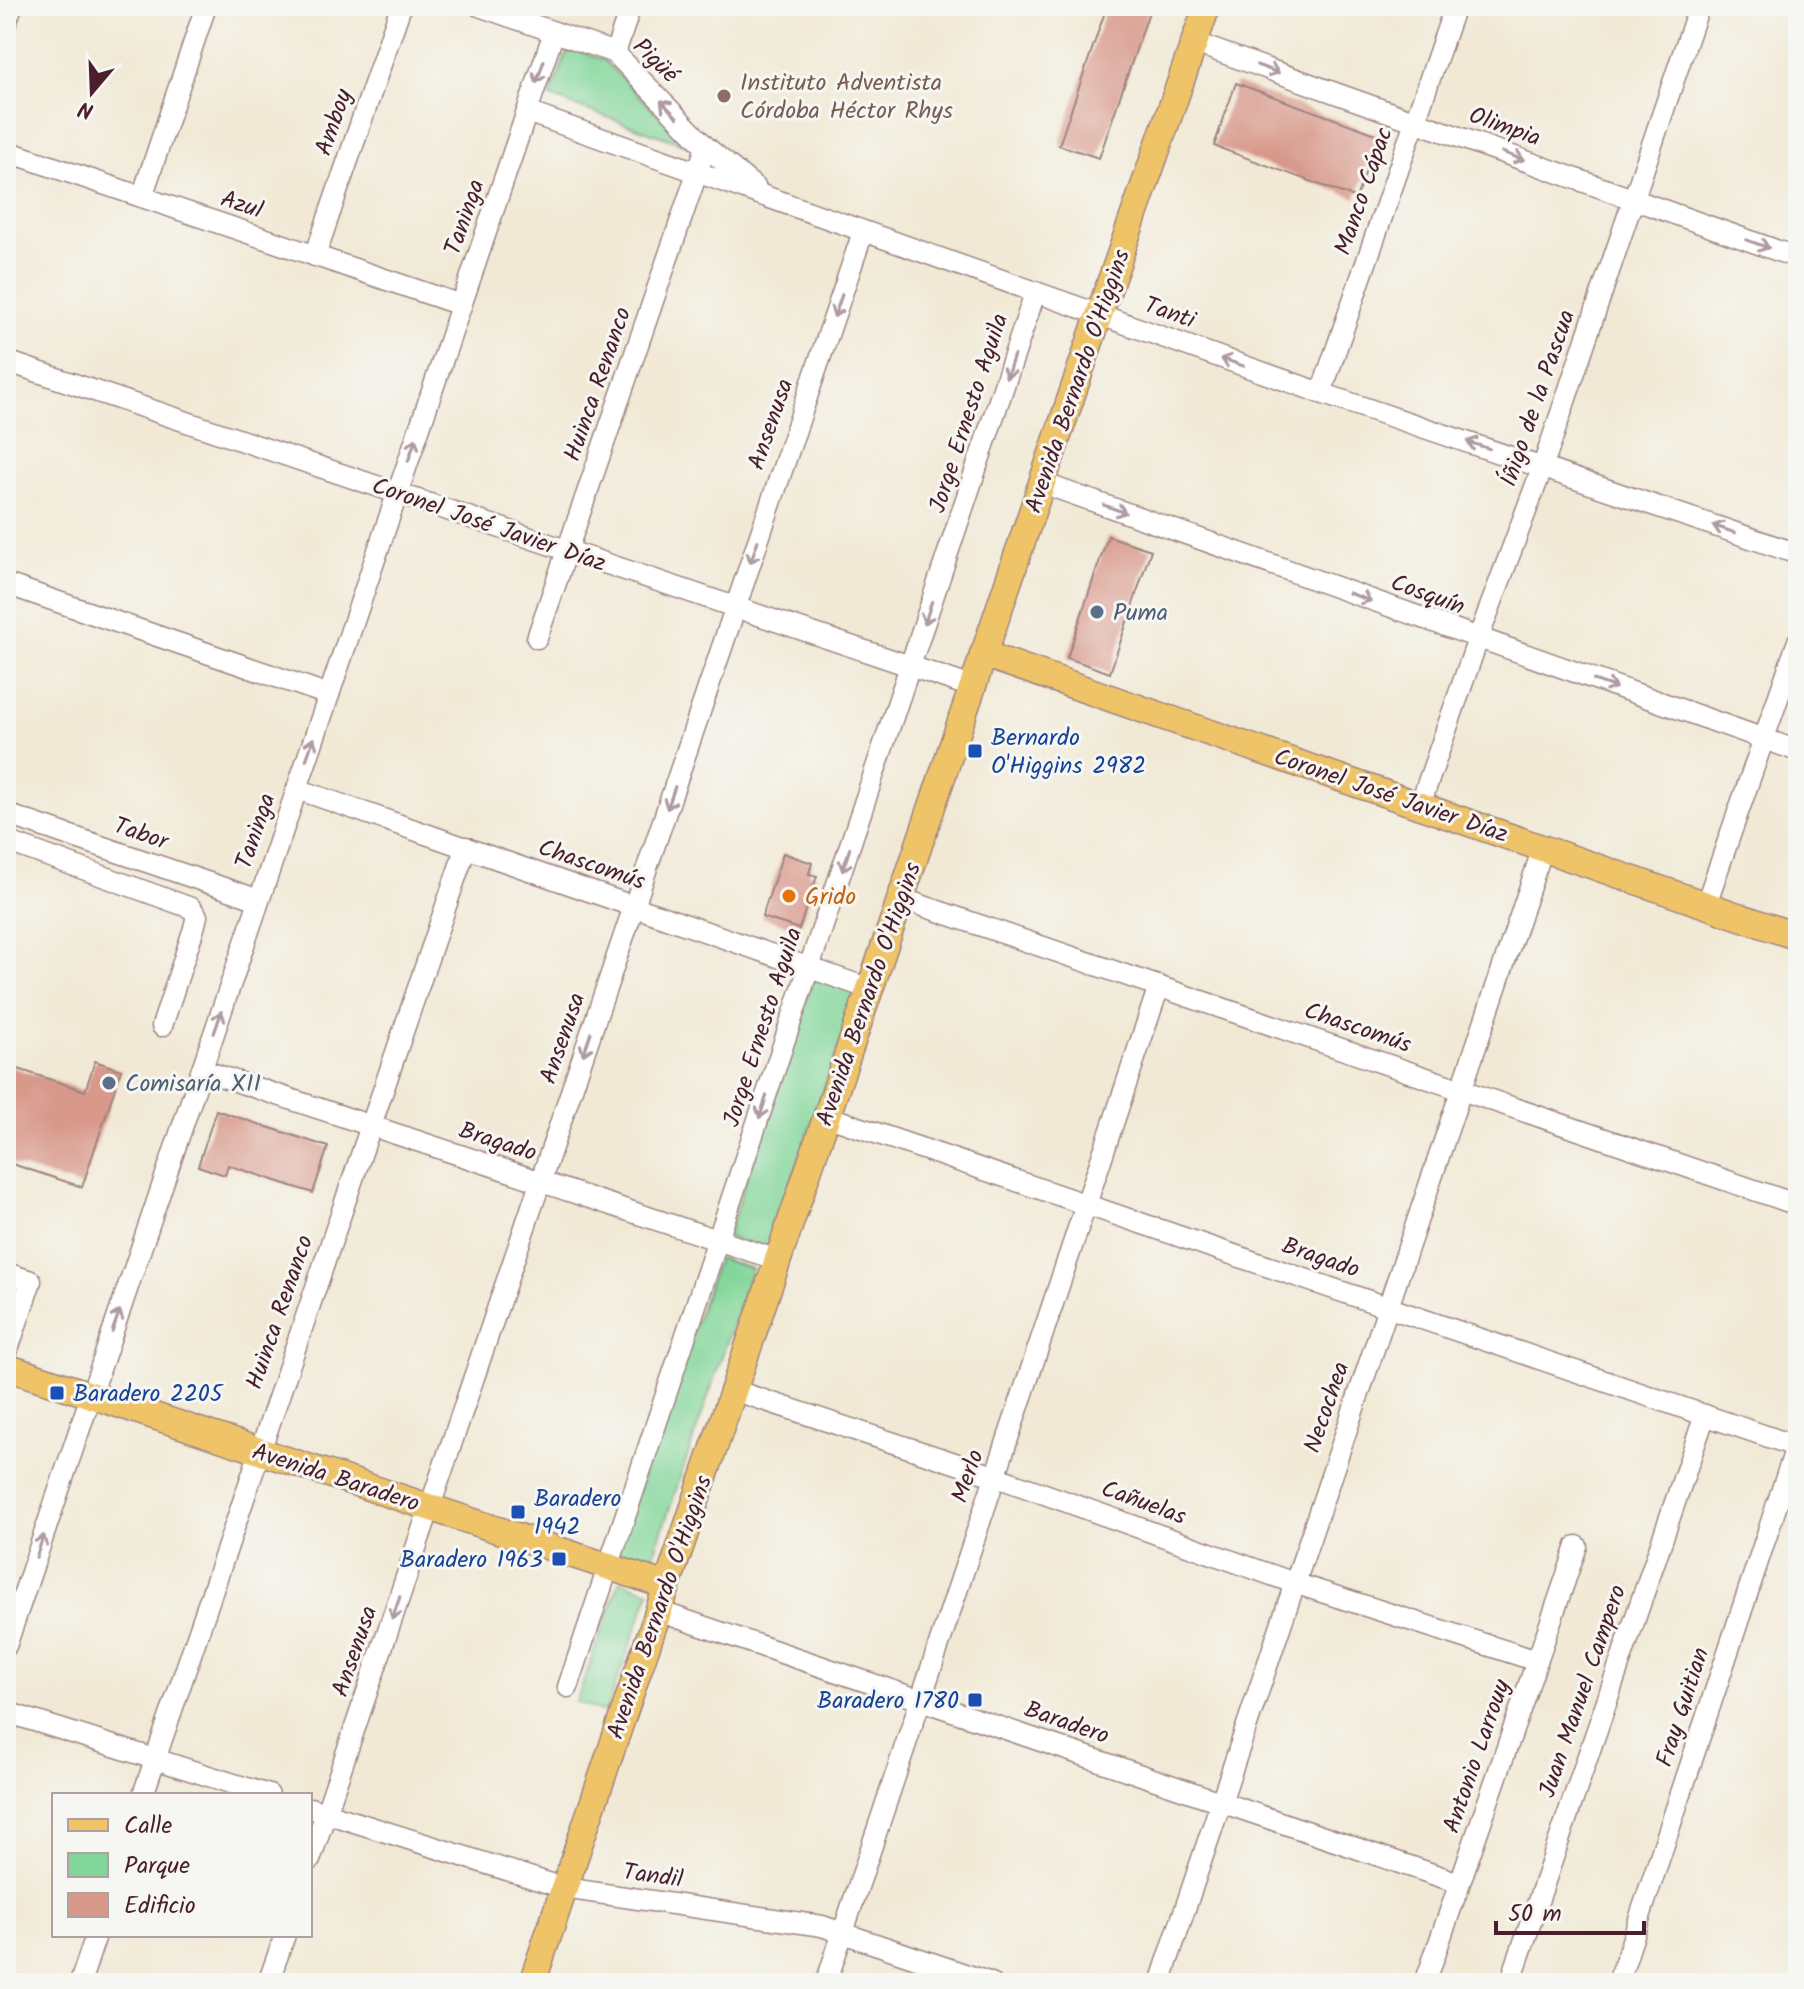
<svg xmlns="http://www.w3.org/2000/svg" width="1804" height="1989" font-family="Kalam,sans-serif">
	<rect width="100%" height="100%" fill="#f6f6f2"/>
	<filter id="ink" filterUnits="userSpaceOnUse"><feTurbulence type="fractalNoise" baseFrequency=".0125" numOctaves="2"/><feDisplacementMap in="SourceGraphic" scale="16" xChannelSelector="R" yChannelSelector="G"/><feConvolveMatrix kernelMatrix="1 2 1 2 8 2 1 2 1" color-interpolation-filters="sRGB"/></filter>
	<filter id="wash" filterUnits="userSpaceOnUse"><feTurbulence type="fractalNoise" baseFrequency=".006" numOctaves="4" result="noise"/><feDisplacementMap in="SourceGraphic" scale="32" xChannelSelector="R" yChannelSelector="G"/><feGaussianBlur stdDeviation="1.8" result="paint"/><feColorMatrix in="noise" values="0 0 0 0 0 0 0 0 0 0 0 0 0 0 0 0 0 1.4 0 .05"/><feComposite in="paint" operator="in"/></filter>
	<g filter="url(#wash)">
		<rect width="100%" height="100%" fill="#f1e9d5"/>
		<g fill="#81d699" stroke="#667a62" stroke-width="2">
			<polygon points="569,47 604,60 689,146 550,97"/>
			<polygon points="815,975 859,990 767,1250 727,1237"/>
			<polygon points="718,1258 752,1269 649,1568 615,1556"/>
			<polygon points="620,1581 650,1591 605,1713 576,1702"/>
		</g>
		<g id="blocks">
			<g fill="#d8988a">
				<polygon points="1107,6 1151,6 1099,158 1059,145"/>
				<polygon points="1236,83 1379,135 1356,198 1214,146"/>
				<polygon points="1108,536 1151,550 1110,673 1067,658"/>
				<polygon points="783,853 812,863 809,874 817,876 799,929 762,917"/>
				<polygon points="95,1061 121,1070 82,1187 6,1162 6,1065 85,1091"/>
				<polygon points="216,1110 328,1147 313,1193 228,1165 225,1175 198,1166"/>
			</g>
		</g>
	</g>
	<g filter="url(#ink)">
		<use href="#blocks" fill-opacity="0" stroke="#9e8480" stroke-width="2"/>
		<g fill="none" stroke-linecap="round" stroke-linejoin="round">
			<g stroke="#9e8480" stroke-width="23">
				<g id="minor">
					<polyline points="479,6 615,53 706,147 756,188"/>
					<polyline points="6,23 12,6"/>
					<polyline points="1195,43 1798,258"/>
					<polyline points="615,53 631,6"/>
					<polyline points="527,112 1321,393 1798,554"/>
					<polyline points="6,151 461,305"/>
					<polyline points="142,197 206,6"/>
					<polyline points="315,256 401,6"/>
					<polyline points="6,361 972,687"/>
					<polyline points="1321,393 1455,6"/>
					<polyline points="1042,483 1798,751"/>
					<polyline points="6,584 329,695"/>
					<polyline points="537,638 706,147"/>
					<polyline points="297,789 870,989"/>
					<polyline points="1420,805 1478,639 1543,466 1699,6"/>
					<polyline points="6,814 259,900"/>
					<polyline points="6,841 191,908 197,916 194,928 162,1026"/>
					<polyline points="900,898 1798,1205"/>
					<polyline points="1706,904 1798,641"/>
					<polyline points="202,1070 778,1260"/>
					<polyline points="826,1116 1798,1447"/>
					<polyline points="6,1273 31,1281 6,1355"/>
					<polyline points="733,1390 994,1476 1294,1583 1537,1661"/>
					<polyline points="658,1611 1459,1883"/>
					<polyline points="6,1646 554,32"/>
					<polyline points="568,1687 1035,293"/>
					<polyline points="6,1712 269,1795"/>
					<polyline points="143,1795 466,847"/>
					<polyline points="310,1808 564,1888 822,1926 991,1983"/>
					<polyline points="310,1860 863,232"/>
					<polyline points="80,1983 96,1935"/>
					<polyline points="268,1983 285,1935"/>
					<polyline points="826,1983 1159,986"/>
					<polyline points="1160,1983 1543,848"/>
					<polyline points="1425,1983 1577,1546"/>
					<polyline points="1510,1983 1705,1415"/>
					<polyline points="1618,1983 1796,1447"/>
				</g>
			</g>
			<g stroke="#9e8480" stroke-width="29">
				<g id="major">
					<polyline points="983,654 1798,937"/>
					<polyline points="6,1367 667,1586"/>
					<polyline points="532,1983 1099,315 1207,6"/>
				</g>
			</g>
			<use href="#minor" stroke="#fff" stroke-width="20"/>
			<use href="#major" stroke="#efc469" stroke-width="26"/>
		</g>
		<defs><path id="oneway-shaft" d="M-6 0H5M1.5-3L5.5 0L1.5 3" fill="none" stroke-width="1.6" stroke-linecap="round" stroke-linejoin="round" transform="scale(2)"/></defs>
		<g stroke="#ae9aa0">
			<use href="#oneway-shaft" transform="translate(1268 69) rotate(20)"/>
			<use href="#oneway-shaft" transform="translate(540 72) rotate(109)"/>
			<use href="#oneway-shaft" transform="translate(669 109) rotate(-134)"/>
			<use href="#oneway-shaft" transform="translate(1513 156) rotate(20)"/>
			<use href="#oneway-shaft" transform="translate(1758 244) rotate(20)"/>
			<use href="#oneway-shaft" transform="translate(838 306) rotate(109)"/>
			<use href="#oneway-shaft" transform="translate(1232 362) rotate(-161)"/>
			<use href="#oneway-shaft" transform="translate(1010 367) rotate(108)"/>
			<use href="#oneway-shaft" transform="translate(1478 445) rotate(-162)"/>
			<use href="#oneway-shaft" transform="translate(412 450) rotate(-71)"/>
			<use href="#oneway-shaft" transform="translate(1115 509) rotate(20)"/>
			<use href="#oneway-shaft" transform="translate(1724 529) rotate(-161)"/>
			<use href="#oneway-shaft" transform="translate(754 552) rotate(109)"/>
			<use href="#oneway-shaft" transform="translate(1360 597) rotate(20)"/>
			<use href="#oneway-shaft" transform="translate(928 613) rotate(108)"/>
			<use href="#oneway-shaft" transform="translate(1605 684) rotate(19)"/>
			<use href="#oneway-shaft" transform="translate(310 749) rotate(-71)"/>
			<use href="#oneway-shaft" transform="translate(671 798) rotate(109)"/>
			<use href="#oneway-shaft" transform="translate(846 860) rotate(108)"/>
			<use href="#oneway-shaft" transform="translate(218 1022) rotate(-71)"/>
			<use href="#oneway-shaft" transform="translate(587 1044) rotate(109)"/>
			<use href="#oneway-shaft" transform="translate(763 1107) rotate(108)"/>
			<use href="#oneway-shaft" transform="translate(116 1321) rotate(-71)"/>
			<use href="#oneway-shaft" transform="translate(40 1546) rotate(-71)"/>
			<use href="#oneway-shaft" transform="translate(396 1608) rotate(109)"/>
		</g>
	</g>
	<circle fill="#8d6e63" stroke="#f6f6f2" stroke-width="3" cx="724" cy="96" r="8"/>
	<g fill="#5c6f8a" stroke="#f6f6f2" stroke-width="3">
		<circle cx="1097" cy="612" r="8"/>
		<circle cx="109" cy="1083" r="8"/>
	</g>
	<g fill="#1a4fb4" stroke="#f6f6f2" stroke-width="3">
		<rect x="967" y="743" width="16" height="16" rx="4"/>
		<rect x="49" y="1385" width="16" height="16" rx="4"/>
		<rect x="510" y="1504" width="16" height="16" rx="4"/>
		<rect x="551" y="1551" width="16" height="16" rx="4"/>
		<rect x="967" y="1692" width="16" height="16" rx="4"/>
	</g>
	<circle fill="#e8710a" stroke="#f6f6f2" stroke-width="3" cx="789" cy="896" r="8"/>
	<g text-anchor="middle" stroke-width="6" stroke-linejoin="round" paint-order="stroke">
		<g font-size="24" fill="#4a1f2b" stroke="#f6f6f2">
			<text transform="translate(656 60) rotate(44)" y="8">Pigüé</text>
			<text transform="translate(333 122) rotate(-71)" y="8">Amboy</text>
			<text transform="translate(1505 126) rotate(20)" y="8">Olimpia</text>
			<text transform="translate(1363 191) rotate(-71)" y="8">Manco Cápac</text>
			<text transform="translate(242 204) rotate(19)" y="8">Azul</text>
			<text transform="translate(464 217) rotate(-71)" y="8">Taninga</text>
			<text transform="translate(1170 312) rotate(19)" y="8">Tanti</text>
			<text transform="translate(1077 381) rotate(-71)" y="8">Avenida Bernardo O'Higgins</text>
			<text transform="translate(597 384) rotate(-71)" y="8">Huinca Renanco</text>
			<text transform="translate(1537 398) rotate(-71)" y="8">Íñigo de la Pascua</text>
			<text transform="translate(968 413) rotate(-72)" y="8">Jorge Ernesto Aguila</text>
			<text transform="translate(770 424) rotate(-71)" y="8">Ansenusa</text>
			<text transform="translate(489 524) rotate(19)" y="8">Coronel José Javier Díaz</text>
			<text transform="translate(1428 594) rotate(20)" y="8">Cosquín</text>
			<text transform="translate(1391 795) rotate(19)" y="8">Coronel José Javier Díaz</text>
			<text transform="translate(255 831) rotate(-71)" y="8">Taninga</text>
			<text transform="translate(141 833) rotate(19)" y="8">Tabor</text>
			<text transform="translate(592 864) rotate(19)" y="8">Chascomús</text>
			<text transform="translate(868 994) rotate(-71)" y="8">Avenida Bernardo O'Higgins</text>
			<text transform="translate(762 1027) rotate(-72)" y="8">Jorge Ernesto Aguila</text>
			<text transform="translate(1358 1027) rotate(19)" y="8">Chascomús</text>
			<text transform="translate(562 1038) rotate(-71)" y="8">Ansenusa</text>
			<text transform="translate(498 1141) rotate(18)" y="8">Bragado</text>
			<text transform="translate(1321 1257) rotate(19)" y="8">Bragado</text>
			<text transform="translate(279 1312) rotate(-71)" y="8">Huinca Renanco</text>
			<text transform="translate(1326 1407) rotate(-71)" y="8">Necochea</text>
			<text transform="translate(967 1476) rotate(-71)" y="8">Merlo</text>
			<text transform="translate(336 1477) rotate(18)" y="8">Avenida Baradero</text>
			<text transform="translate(1144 1502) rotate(20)" y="8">Cañuelas</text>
			<text transform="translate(659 1607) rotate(-71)" y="8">Avenida Bernardo O'Higgins</text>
			<text transform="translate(354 1651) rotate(-71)" y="8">Ansenusa</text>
			<text transform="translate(1582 1691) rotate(-71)" y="8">Juan Manuel Campero</text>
			<text transform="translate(1682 1707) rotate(-72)" y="8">Fray Guitian</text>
			<text transform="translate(1067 1722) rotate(19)" y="8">Baradero</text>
			<text transform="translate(1476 1756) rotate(-71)" y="8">Antonio Larrouy</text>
			<text transform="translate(653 1875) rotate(8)" y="8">Tandil</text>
		</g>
		<g font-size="24" fill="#785e54" stroke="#f6f6f2" text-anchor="start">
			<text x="740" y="90">Instituto Adventista<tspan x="740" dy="28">Córdoba Héctor Rhys</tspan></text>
		</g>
		<g font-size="24" fill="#4e5e75" stroke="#f6f6f2" text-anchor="start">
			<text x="1113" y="620">Puma</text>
			<text x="125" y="1091">Comisaría XII</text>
		</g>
		<g font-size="24" fill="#164399" stroke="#f6f6f2" text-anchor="start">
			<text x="991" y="745">Bernardo<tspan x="991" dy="28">O'Higgins 2982</tspan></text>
			<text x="73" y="1401">Baradero 2205</text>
			<text x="534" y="1506">Baradero<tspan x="534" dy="28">1942</tspan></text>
			<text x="543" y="1567" text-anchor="end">Baradero 1963</text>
			<text x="959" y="1708" text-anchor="end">Baradero 1780</text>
		</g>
		<g font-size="24" fill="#c56008" stroke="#f6f6f2" text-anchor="start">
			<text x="805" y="904">Grido</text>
		</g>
	</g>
	<rect width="1804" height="1989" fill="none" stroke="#f6f6f2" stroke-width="32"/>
	<rect x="52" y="1793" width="260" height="144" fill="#f6f6f2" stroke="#b1a0a2" stroke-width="2"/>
	<rect x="68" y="1819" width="40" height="12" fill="#efc469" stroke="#b1a0a2" stroke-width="2"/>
	<text x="124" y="1833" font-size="24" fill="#4a1f2b">Calle</text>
	<rect x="68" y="1853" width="40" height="24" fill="#81d699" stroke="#b1a0a2" stroke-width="2"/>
	<text x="124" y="1873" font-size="24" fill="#4a1f2b">Parque</text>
	<rect x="68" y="1893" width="40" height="24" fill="#d8988a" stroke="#b1a0a2" stroke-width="2"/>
	<text x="124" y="1913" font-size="24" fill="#4a1f2b">Edificio</text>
	<g transform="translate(92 92) rotate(199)" stroke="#f6f6f2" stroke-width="6" paint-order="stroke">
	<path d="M0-6L14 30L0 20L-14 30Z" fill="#4a1f2b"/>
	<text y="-12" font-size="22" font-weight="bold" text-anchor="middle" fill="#4a1f2b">N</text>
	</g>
	<path d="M1496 1921v12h148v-12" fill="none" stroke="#4a1f2b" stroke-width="4"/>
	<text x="1508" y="1921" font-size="24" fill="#4a1f2b" stroke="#f6f6f2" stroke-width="6" paint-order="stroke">50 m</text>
</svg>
